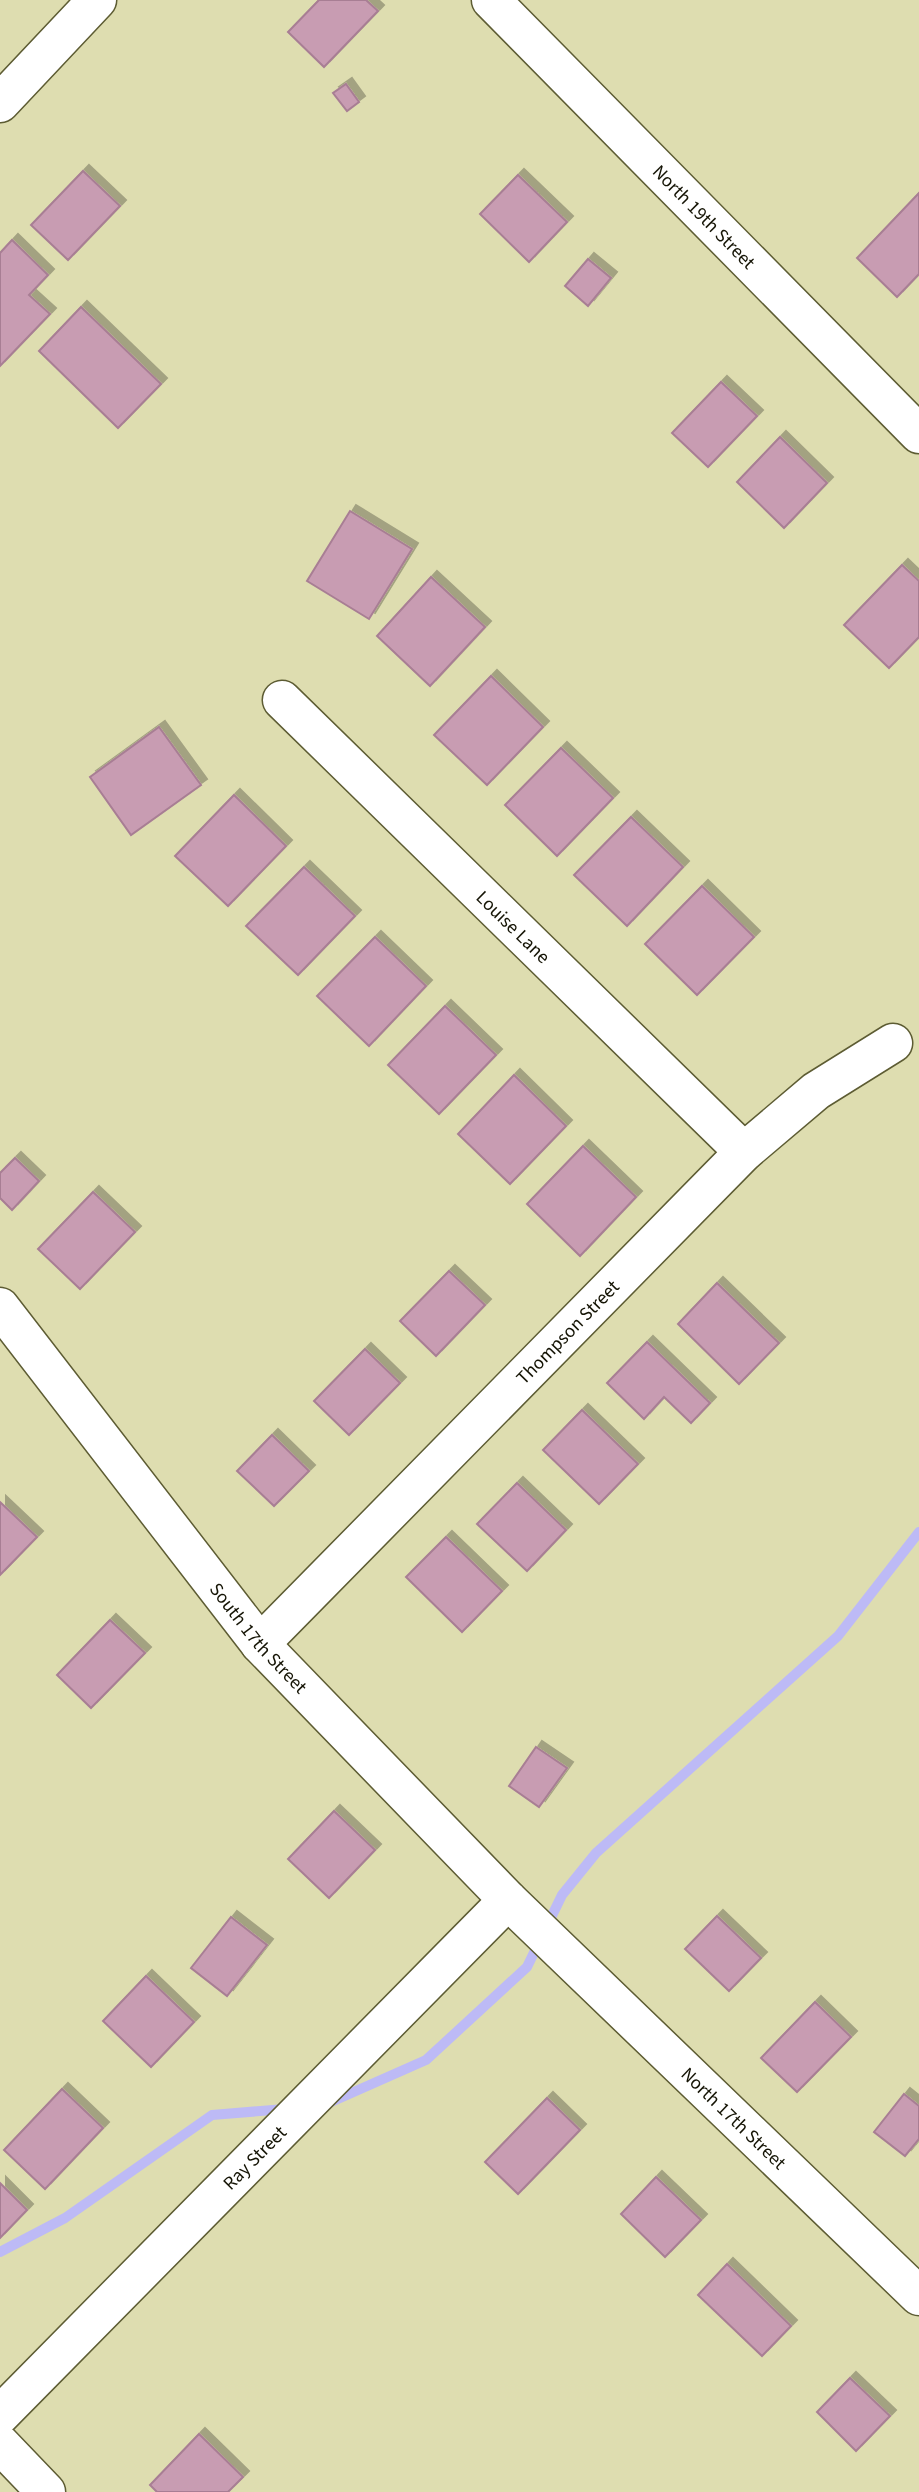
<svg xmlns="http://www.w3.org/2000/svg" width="919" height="2492" font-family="'Source Sans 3',sans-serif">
	<defs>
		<filter id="shadow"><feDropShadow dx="6" dy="-6" stdDeviation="0" flood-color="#0004"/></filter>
	</defs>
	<rect width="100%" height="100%" fill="#deddb0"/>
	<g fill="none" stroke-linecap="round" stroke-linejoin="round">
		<g stroke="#bdbaf6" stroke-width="10">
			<polyline points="322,2106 426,2060 527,1967 562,1895 596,1853 838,1636 919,1532"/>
			<polyline points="0,2252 65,2218 212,2115 285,2109"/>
		</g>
	</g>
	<g fill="#c89cb2" stroke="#a87e94" stroke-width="2" filter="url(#shadow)">
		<polygon points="319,0 366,0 378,11 324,67 288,32"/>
		<polygon points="346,84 359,102 347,111 333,93"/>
		<polygon points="83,171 120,206 68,260 31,225"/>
		<polygon points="518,175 567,222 529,262 480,214"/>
		<polygon points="919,193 919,274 897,297 857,258"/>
		<polygon points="12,240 48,275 29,295 50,314 0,366 0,253"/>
		<polygon points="588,259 611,278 588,306 565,286"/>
		<polygon points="81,307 161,384 118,428 39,351"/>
		<polygon points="721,382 757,416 708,467 672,433"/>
		<polygon points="780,437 827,483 784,528 737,482"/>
		<polygon points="350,511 412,549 369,619 307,581"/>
		<polygon points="902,565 919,581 919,637 889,668 844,625"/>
		<polygon points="431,577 485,627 430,686 377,636"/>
		<polygon points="491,676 543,727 487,785 434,735"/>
		<polygon points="159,727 201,785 131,835 90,777"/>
		<polygon points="561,748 613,798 557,856 505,805"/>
		<polygon points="234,795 286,846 228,906 175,856"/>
		<polygon points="631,817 683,867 627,926 574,875"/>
		<polygon points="304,867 355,916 298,975 246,926"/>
		<polygon points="702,886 754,937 697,995 645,944"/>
		<polygon points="375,937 426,986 369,1046 317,996"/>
		<polygon points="445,1006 496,1055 439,1114 388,1065"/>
		<polygon points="514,1075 566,1126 510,1184 458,1134"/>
		<polygon points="583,1146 636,1197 580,1256 527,1204"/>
		<polygon points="15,1158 39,1181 12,1210 0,1198 0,1173"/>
		<polygon points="93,1192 135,1232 80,1289 38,1249"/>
		<polygon points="449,1271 485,1305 436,1356 400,1321"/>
		<polygon points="717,1283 779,1343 739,1384 678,1324"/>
		<polygon points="647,1342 710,1403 691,1423 664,1397 644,1419 607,1383"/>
		<polygon points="365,1349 400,1383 349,1435 314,1401"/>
		<polygon points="582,1410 638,1464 599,1504 543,1450"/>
		<polygon points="272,1435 309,1471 274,1506 237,1471"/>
		<polygon points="517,1483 566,1530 527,1571 477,1524"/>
		<polygon points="0,1502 37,1537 0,1575"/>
		<polygon points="446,1537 502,1591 462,1632 406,1577"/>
		<polygon points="110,1620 145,1653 91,1708 57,1675"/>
		<polygon points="536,1747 567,1768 539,1807 509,1786"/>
		<polygon points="334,1811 375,1850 329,1898 288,1859"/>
		<polygon points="717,1916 761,1958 729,1991 685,1949"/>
		<polygon points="231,1917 267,1945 227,1996 191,1968"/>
		<polygon points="146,1976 194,2022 151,2067 103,2021"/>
		<polygon points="815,2002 851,2037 797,2092 761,2058"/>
		<polygon points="62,2089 103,2128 45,2189 4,2150"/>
		<polygon points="904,2094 919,2106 919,2139 905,2156 874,2132"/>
		<polygon points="547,2098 580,2130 518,2194 485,2162"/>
		<polygon points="656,2177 701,2220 665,2257 621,2214"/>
		<polygon points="0,2183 27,2210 0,2238"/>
		<polygon points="727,2264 791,2326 762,2356 698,2295"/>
		<polygon points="850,2378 890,2416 856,2451 817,2412"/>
		<polygon points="199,2434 243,2477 228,2492 157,2492 150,2485"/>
	</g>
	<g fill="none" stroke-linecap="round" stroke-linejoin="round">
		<g stroke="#5d5c33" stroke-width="41">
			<g id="minor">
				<path id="s1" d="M491 0 919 434"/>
				<polyline points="0,103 97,0"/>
				<path id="s2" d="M282 700 744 1152"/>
				<path id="s3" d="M0 1307 260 1644 508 1900 919 2296"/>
				<path id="s4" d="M260 1644 744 1152 816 1091 893 1043"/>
				<path id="s5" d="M0 2415 508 1900"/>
				<polyline points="0,2444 46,2492"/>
			</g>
		</g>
		<use href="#minor" stroke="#fff" stroke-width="38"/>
	</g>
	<g text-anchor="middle" stroke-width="6" stroke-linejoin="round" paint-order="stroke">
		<g font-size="19" fill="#151405" stroke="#ebeabc">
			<text dy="7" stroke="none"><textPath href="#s1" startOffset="304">North 19th Street</textPath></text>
			<text dy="7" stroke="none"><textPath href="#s2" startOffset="324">Louise Lane</textPath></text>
			<text dy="7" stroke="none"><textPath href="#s4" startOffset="438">Thompson Street</textPath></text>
			<text dy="7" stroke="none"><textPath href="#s3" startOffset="420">South 17th Street</textPath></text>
			<text dy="7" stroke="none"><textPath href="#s3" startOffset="1096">North 17th Street</textPath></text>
			<text dy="7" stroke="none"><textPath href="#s5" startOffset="362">Ray Street</textPath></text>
		</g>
	</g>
</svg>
